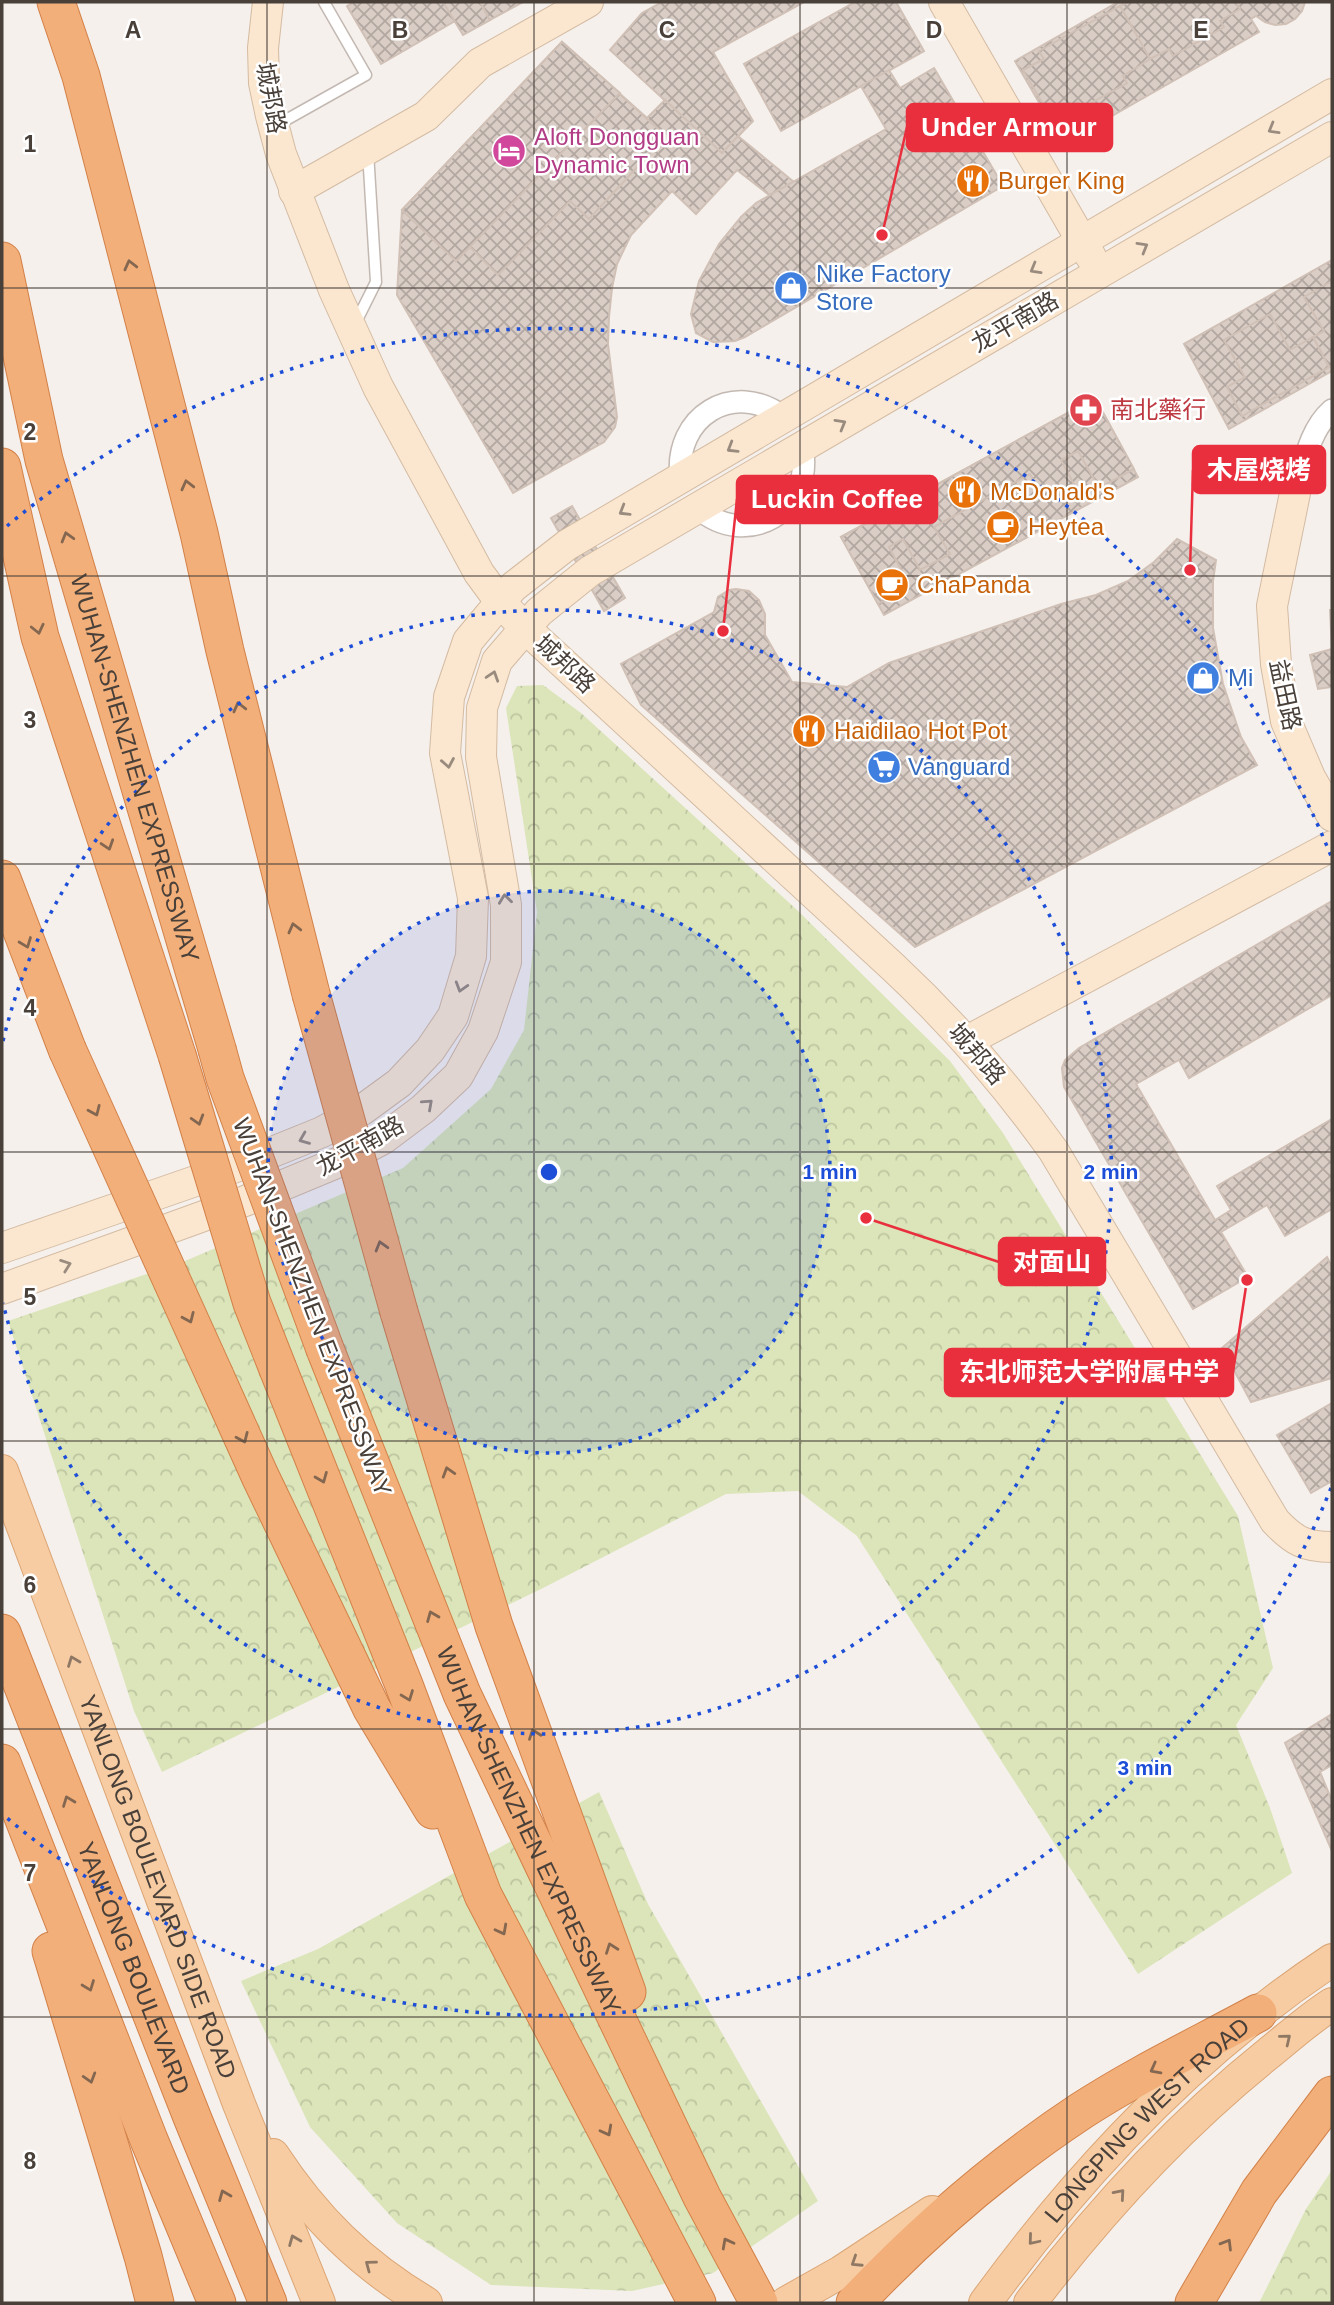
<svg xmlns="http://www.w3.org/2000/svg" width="1334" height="2305" font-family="Arial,'Noto Sans SC',sans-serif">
	<defs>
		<pattern id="forest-crowns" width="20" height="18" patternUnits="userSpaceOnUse" patternTransform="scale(1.75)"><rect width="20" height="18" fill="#dbe5b9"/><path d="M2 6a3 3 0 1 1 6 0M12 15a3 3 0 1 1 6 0" fill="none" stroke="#bdc6a0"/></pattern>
		<pattern id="building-cross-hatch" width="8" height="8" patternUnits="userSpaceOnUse" patternTransform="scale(1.75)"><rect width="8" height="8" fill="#d9cdc5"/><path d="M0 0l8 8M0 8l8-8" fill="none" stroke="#b2a8a1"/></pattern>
	</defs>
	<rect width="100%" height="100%" fill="#f5f0ec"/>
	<g fill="url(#forest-crowns)">
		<polygon points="543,685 581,713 796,909 950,1061 1003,1133 1238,1516 1273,1668 1236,1725 1270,1808 1292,1873 1138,1974 857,1536 798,1491 726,1494 543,1588 162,1772 134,1711 8,1321 185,1261 403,1168 491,1089 524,1030 537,912 506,708 517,686"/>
		<polygon points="599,1792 648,1904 818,2201 713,2273 632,2291 491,2285 397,2223 310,2127 241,1981 318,1949"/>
		<polygon points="1332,2170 1332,2303 1259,2303 1306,2209"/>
	</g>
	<g fill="url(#building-cross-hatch)" stroke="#d0c0b6" stroke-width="2">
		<polygon points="354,2 453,2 462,17 381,64 347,6"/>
		<polygon points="443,2 480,2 490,20 463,35"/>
		<polygon points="480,2 523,2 490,20"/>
		<polygon points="662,2 804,2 713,52 753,121 722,153 610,50 642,13"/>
		<polygon points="855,2 896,2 924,51 781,131 744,64"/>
		<polygon points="1118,2 1305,2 1302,11 1295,19 1286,24 1275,25 1265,22 1256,16 1251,19 1259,32 1063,144 1015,61"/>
		<polygon points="1128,2 1236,2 1240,9 1220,21 1224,27 1173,56 1169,49 1150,59 1120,6"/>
		<polygon points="1120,6 1150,59 1123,76 1127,83 1082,108 1078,102 1051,118 1023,70 1044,59 1039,51"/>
		<polygon points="562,42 647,118 665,100 722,153 738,136 794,182 769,195 737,170 696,214 672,191 631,235 617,264 612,288 609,317 608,344 617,417 615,427 604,442 513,493 397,295 402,210"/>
		<polygon points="562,42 666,136 589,219 570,201 498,275 470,247 456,261 402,210"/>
		<polygon points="562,42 620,93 456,261 402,210"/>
		<polygon points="934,68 1003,186 745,337 735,341 713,342 696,333 691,314 699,281 719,244 741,217 756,203 886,129 861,86 889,70 900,88"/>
		<polygon points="1332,260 1332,371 1229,429 1184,344"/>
		<polygon points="1332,281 1332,365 1329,367 1313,337 1324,331 1304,297"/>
		<polygon points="1270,314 1290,350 1313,337 1329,367 1242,416 1227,387 1245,377 1224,340"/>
		<polygon points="1095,398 1138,477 884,615 841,537"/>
		<polygon points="1095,398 1134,469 1099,488 1078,451 1061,460 1075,486 1045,502 1030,474 934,527 950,554 920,570 903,539 889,547 910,586 878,604 841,537"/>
		<polygon points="572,506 625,598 604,611 551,518"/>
		<polygon points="1177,539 1216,560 1213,581 1213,628 1223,684 1241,737 1257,765 915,947 641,705 621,664 714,612 718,597 729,590 736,589 749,591 759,600 765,614 765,635 792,682 847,687 889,663 1061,604 1096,595 1128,581 1154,562"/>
		<polygon points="1330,610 1332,610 1332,687 1318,689 1310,655 1332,649"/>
		<polygon points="1332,901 1332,995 1189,1078 1179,1060 1136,1084 1215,1220 1231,1210 1217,1186 1332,1119 1332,1209 1285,1236 1267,1205 1221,1232 1248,1277 1193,1309 1064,1087 1062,1068 1065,1060 1079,1048"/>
		<polygon points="1327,1257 1332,1267 1332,1378 1251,1402 1222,1348"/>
		<polygon points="1332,1403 1332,1481 1311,1493 1277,1435"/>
		<polygon points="1332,1714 1332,1765 1320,1772 1332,1801 1332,1851 1285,1743"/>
	</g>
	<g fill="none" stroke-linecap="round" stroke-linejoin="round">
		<g stroke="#c3b9b2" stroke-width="13">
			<g id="lane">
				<polyline points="277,125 366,75 324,2"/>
				<polyline points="355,324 376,282 368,152"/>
			</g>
		</g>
		<g stroke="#c3b9b2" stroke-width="24">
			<g id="street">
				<path d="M681 478C673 417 734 379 783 417"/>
				<path d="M1295 493C1304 465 1309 430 1332 410"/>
				<path d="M698 508C747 551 815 510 802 447"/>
			</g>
		</g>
		<g stroke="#d4bba2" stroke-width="32">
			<g id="secondary">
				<path d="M268 2 263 48 264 83 271 116 281 154 334 290 378 387 479 573 501 603 525 628 893 967C953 1023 1005 1083 1053 1150L1275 1521C1294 1541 1305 1547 1332 1547"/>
				<polyline points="944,2 1091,257"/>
				<polyline points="294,191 426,116 480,63 588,2"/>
				<polyline points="1295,493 1272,606 1276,664 1286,721 1310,777 1332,816"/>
				<polyline points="967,1041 1332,846"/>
				<polyline points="2,1248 233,1168 322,1132 362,1110 399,1083 430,1050 453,1016 471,956 473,898 445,753 449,697 468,641 513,587 567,545 1332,94"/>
				<polyline points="2,1289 245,1201 339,1162 383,1139 423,1109 458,1076 483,1031 506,962 506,905 481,757 482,708 497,661 539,612 590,571 1332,137"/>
			</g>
		</g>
		<g stroke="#dba574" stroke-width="34">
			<g id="primary">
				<path id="s1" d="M2 1471 239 2104 319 2303"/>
				<path d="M273 2155C315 2219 361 2264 426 2303"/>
				<polyline points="786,2303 841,2272 932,2212"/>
				<path id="s2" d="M985 2303C1080 2172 1196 2050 1332 1960"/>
				<path d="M1030 2303C1100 2211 1179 2125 1269 2053 1290 2036 1310 2018 1332 2004"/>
			</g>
		</g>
		<g stroke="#d28149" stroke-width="39">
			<g id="highway">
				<polyline points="56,2 81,76 199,533 225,651 311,994"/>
				<path id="s3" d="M2 261 44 460 217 1049"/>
				<polyline points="2,467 40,637 177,1055"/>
				<polyline points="2,879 67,1049"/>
				<polyline points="399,1312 494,1626 627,1992"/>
				<path id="s4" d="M325 1349 462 1694 702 2197 759 2303"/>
				<polyline points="278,1369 404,1685 483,1895 697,2303"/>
				<polyline points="215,1376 260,1476 372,1709 433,1810"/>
				<path id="s5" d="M2 1633 192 2117 268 2303"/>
				<polyline points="2,1763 149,2140 217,2303"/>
				<polyline points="51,1951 143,2256 155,2303"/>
				<path d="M855 2303C923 2231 998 2166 1081 2111 1138 2074 1199 2045 1258 2013"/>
				<polyline points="1194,2303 1259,2192 1332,2095"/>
			</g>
		</g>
		<use href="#lane" stroke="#fff" stroke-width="10"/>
		<use href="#street" stroke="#fff" stroke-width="21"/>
		<use href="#secondary" stroke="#fbe7d0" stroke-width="30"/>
		<use href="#primary" stroke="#f7cca3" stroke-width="32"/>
		<use href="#highway" stroke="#f3af79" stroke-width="37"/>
		<g stroke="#d28149" stroke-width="39" stroke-linecap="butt">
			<g id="highway-bridge">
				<polyline points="311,994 399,1312"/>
				<polyline points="67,1049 215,1376"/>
				<polyline points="217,1049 225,1078 325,1349"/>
				<polyline points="177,1055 252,1303 278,1369"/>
			</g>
		</g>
		<use href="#highway-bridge" stroke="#f3af79" stroke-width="37"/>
	</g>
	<defs><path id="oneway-chevron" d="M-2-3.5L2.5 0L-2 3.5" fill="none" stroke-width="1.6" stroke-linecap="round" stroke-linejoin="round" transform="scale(1.75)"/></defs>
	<g stroke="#998b7e">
		<use href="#oneway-chevron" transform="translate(1273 129) rotate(150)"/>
		<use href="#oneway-chevron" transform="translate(1143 247) rotate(-30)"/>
		<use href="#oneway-chevron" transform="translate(1035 269) rotate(150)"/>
		<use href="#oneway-chevron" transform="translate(841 424) rotate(-30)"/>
		<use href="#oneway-chevron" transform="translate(732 448) rotate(149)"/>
		<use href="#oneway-chevron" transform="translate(624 511) rotate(149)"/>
		<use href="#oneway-chevron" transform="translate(493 676) rotate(-72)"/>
		<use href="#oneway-chevron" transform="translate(448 763) rotate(80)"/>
		<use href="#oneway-chevron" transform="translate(505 899) rotate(-97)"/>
		<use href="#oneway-chevron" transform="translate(461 987) rotate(107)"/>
		<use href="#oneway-chevron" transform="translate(428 1104) rotate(-42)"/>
		<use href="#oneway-chevron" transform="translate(304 1139) rotate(158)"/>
		<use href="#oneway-chevron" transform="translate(66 1265) rotate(-20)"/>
	</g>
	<g stroke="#846750">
		<use href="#oneway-chevron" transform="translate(130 265) rotate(-104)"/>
		<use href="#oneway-chevron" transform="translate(187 485) rotate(-104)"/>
		<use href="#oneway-chevron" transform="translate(67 537) rotate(-106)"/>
		<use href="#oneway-chevron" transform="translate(38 629) rotate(77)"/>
		<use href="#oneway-chevron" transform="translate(239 707) rotate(-104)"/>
		<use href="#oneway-chevron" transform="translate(108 845) rotate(72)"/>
		<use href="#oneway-chevron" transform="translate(294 928) rotate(-104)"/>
		<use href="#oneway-chevron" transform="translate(26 943) rotate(69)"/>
		<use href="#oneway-chevron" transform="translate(95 1111) rotate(66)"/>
		<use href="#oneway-chevron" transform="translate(198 1120) rotate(73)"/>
		<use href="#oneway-chevron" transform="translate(381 1246) rotate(-106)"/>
		<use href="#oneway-chevron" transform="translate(189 1318) rotate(66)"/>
		<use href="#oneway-chevron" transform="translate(243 1438) rotate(66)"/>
		<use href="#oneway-chevron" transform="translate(448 1472) rotate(-107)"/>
		<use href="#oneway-chevron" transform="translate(322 1478) rotate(68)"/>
		<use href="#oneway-chevron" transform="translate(432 1616) rotate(-112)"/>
		<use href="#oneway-chevron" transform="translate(408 1696) rotate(69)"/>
		<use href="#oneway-chevron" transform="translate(534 1734) rotate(-110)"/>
		<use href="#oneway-chevron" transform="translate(68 1801) rotate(-111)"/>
		<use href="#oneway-chevron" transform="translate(502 1930) rotate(62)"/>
		<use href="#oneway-chevron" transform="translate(611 1948) rotate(-110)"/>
		<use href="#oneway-chevron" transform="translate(89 1986) rotate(69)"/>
		<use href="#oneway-chevron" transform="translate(1155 2069) rotate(152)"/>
		<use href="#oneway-chevron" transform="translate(90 2078) rotate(73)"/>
		<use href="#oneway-chevron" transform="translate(607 2131) rotate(62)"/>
		<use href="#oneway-chevron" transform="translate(224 2195) rotate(-112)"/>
		<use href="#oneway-chevron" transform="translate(727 2243) rotate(-118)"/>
		<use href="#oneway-chevron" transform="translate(1227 2244) rotate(-59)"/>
	</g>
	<g stroke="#8f7864">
		<use href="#oneway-chevron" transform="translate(73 1661) rotate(-111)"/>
		<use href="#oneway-chevron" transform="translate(1286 2039) rotate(-39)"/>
		<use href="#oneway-chevron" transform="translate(1120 2194) rotate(-49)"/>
		<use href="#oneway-chevron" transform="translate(294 2240) rotate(-112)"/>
		<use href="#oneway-chevron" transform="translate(1033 2240) rotate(130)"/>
		<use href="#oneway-chevron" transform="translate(856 2262) rotate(147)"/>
		<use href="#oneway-chevron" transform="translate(370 2265) rotate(-143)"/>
	</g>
	<path fill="none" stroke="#49403a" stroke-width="2" stroke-opacity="0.55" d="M267 2V2303M534 2V2303M800 2V2303M1067 2V2303M2 288H1332M2 576H1332M2 864H1332M2 1152H1332M2 1441H1332M2 1729H1332M2 2017H1332"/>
	<circle cx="549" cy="1172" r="281" fill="#1d4ed8" fill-opacity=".12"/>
	<g fill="none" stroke="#1d4ed8" stroke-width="3.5" stroke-dasharray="3.5 7">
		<circle cx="549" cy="1172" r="281"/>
		<path d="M3 1041A562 562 0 1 1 3 1303"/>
		<path d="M1331 1488A843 843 0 0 1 7 1818M7 526A843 843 0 0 1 1331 856"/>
	</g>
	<defs>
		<g id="hotel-disc" transform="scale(1.75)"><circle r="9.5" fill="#d1479c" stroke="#fff"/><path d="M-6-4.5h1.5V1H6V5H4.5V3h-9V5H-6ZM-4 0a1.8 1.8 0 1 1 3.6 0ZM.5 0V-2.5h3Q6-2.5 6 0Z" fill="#fff"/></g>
		<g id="restaurant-disc" transform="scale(1.75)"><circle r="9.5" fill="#e8710a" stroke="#fff"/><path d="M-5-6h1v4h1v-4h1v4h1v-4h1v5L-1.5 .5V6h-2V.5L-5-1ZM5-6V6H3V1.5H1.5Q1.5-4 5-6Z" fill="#fff"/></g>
		<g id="shop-disc" transform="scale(1.75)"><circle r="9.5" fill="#3f7fe0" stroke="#fff"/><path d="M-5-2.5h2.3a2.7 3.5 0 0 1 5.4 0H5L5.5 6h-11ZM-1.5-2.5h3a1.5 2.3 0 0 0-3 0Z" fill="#fff"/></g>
		<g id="pharmacy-disc" transform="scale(1.75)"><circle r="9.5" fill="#e0444e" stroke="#fff"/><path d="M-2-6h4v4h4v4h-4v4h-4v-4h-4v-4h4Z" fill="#fff"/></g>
		<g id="cafe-disc" transform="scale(1.75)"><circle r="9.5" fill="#e8710a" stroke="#fff"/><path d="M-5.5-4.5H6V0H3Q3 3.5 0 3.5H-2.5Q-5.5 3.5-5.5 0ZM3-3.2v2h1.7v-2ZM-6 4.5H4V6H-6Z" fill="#fff"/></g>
		<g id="supermarket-disc" transform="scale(1.75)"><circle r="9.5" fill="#3f7fe0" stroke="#fff"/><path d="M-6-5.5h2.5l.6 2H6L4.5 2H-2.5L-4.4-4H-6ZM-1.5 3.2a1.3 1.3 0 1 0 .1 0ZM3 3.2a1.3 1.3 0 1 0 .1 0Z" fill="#fff"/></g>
	</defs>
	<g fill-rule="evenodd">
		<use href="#hotel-disc" x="509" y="151"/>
		<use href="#restaurant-disc" x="973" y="181"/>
		<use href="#shop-disc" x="791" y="288"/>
		<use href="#pharmacy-disc" x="1086" y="410"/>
		<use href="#restaurant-disc" x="965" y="492"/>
		<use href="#cafe-disc" x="1003" y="527"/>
		<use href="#cafe-disc" x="892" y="585"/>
		<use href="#shop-disc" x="1203" y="678"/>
		<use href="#restaurant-disc" x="809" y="731"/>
		<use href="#supermarket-disc" x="884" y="767"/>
	</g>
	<g text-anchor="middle" stroke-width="5" stroke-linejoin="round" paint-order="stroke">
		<g font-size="24" fill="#49403a" stroke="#fff">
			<text transform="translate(271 98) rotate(80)" y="8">城邦路</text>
			<text transform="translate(1015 322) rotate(-30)" y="8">龙平南路</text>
			<text transform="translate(565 664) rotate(43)" y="8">城邦路</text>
			<text transform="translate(1285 695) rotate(78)" y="8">益田路</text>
			<text dy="8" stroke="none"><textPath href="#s3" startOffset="525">WUHAN-SHENZHEN EXPRESSWAY</textPath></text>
			<text transform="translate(977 1054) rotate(49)" y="8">城邦路</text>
			<text transform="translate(360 1146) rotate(-29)" y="8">龙平南路</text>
			<text transform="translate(312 1307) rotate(69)" y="8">WUHAN-SHENZHEN EXPRESSWAY</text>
			<text dy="8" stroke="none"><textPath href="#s4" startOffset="523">WUHAN-SHENZHEN EXPRESSWAY</textPath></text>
			<text dy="8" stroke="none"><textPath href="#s1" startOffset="444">YANLONG BOULEVARD SIDE ROAD</textPath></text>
			<text dy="8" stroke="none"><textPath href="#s5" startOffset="360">YANLONG BOULEVARD</textPath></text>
			<text dy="8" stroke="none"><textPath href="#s2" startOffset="245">LONGPING WEST ROAD</textPath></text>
		</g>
		<g font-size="24" fill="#b23c85" stroke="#fff" text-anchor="start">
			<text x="534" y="145">Aloft Dongguan<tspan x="534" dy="28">Dynamic Town</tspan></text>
		</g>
		<g font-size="24" fill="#c56008" stroke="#fff" text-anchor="start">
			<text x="998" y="189">Burger King</text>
			<text x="990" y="500">McDonald's</text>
			<text x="1028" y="535">Heytea</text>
			<text x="917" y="593">ChaPanda</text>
			<text x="834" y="739">Haidilao Hot Pot</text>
		</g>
		<g font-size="24" fill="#366cbe" stroke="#fff" text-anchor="start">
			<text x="816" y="282">Nike Factory<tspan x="816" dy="28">Store</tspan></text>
			<text x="1228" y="686">Mi</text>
			<text x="908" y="775">Vanguard</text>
		</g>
		<g font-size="24" fill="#be3a42" stroke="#fff" text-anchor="start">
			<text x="1110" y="418">南北藥行</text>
		</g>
	</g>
	<g font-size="23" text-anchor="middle" font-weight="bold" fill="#49403a" stroke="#fff" stroke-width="5" stroke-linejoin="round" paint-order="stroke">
		<text x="133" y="38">A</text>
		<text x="400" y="38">B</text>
		<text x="667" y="38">C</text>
		<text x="934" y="38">D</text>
		<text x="1201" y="38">E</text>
		<text x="30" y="152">1</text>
		<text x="30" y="440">2</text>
		<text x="30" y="728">3</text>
		<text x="30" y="1016">4</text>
		<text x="30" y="1305">5</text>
		<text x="30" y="1593">6</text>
		<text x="30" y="1881">7</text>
		<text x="30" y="2169">8</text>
	</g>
	<circle cx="549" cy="1172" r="10" fill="#1d4ed8" stroke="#fff" stroke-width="3.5"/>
	<g font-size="21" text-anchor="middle" font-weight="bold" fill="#1d4ed8" stroke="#fff" stroke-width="5" stroke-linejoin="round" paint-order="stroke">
		<text x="830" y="1179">1 min</text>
		<text x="1111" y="1179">2 min</text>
		<text x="1145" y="1775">3 min</text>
	</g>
	<path fill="none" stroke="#e92f3d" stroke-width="2.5" d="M882 235L907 127M1190 570L1193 470M723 631L737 499M866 1218L999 1262M1247 1280L1233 1372"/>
	<g fill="#e92f3d" stroke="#fff" stroke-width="2.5">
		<circle cx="882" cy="235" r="7"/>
		<circle cx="1190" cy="570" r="7"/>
		<circle cx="723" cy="631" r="7"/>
		<circle cx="866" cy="1218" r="7"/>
		<circle cx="1247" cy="1280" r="7"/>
	</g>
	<g fill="#e92f3d" stroke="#e92f3d" stroke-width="2.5">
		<rect x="907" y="104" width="205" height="47" rx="7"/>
		<rect x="1193" y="446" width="132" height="47" rx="7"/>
		<rect x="737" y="476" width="200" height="47" rx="7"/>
		<rect x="999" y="1238" width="106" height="47" rx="7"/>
		<rect x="945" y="1349" width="288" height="47" rx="7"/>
	</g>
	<g font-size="26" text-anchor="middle" font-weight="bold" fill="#fff">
		<text x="1009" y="136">Under Armour</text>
		<text x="1259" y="479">木屋烧烤</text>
		<text x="837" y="508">Luckin Coffee</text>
		<text x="1052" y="1271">对面山</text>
		<text x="1089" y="1381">东北师范大学附属中学</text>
	</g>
	<rect width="1334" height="2305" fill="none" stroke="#49403a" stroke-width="7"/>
</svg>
